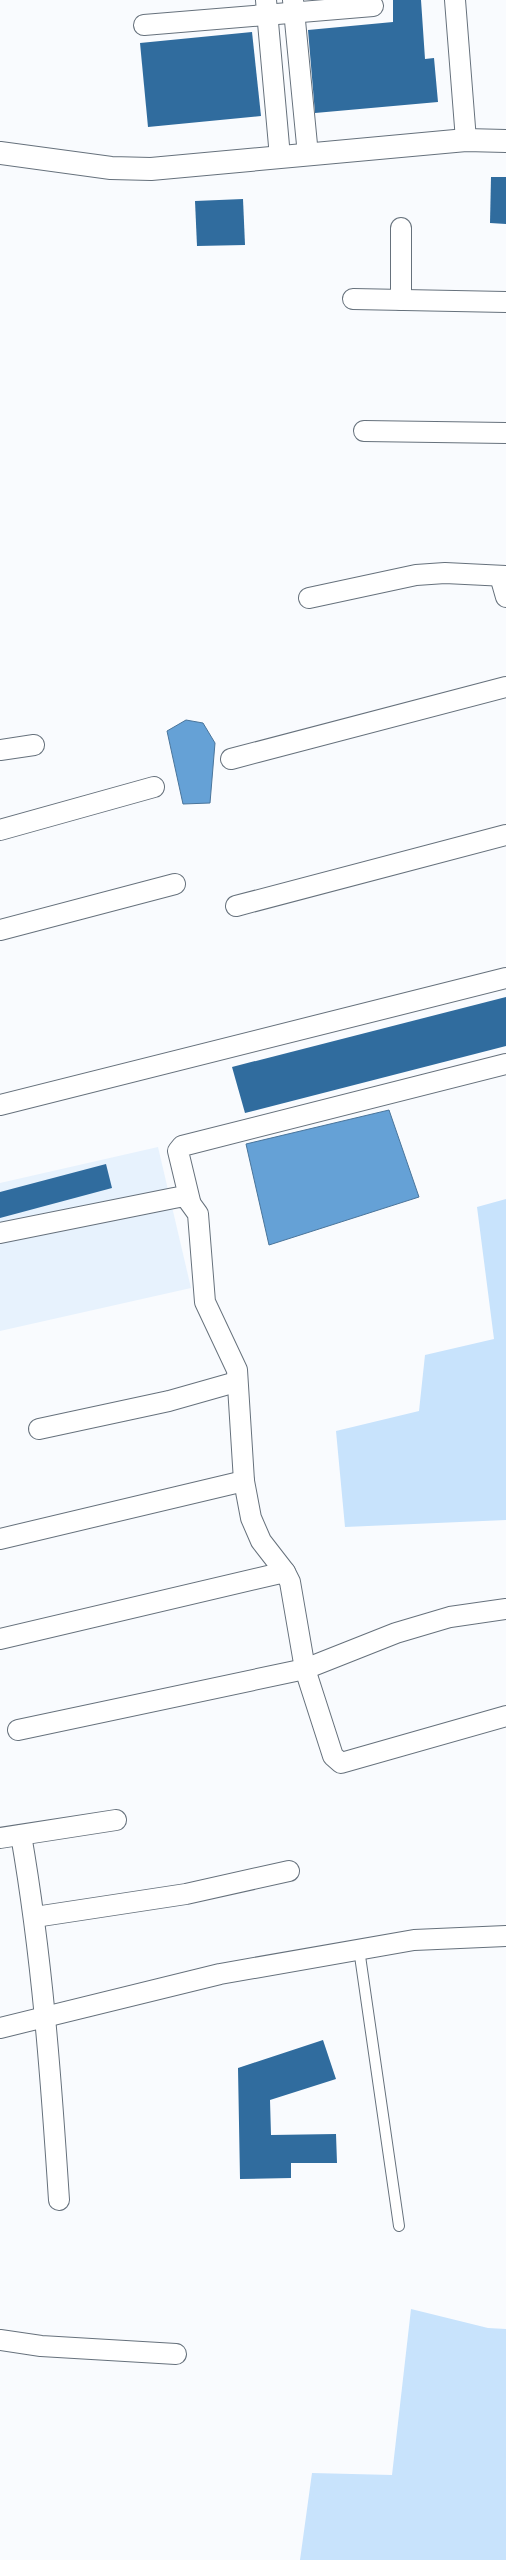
<svg xmlns="http://www.w3.org/2000/svg" width="506" height="2560" font-family="Merriweather,serif">
	<rect width="100%" height="100%" fill="#f9fbfe"/>
	<polygon fill="#e7f2fd" points="158,1147 191,1288 0,1331 0,1183"/>
	<g fill="#c8e3fc">
		<polygon points="506,1199 506,1520 345,1527 336,1431 419,1411 425,1355 494,1339 477,1207"/>
		<polygon points="411,2309 488,2328 506,2329 506,2560 300,2560 312,2473 392,2475"/>
	</g>
	<g fill="#65a1d6" stroke="#4a759b">
		<polygon points="186,720 203,723 215,743 210,803 183,804 167,731"/>
		<polygon points="389,1110 419,1197 269,1245 246,1144"/>
	</g>
	<g fill="#306c9e">
		<polygon points="393,0 421,0 425,59 434,58 438,102 315,113 308,30 393,22"/>
		<polygon points="252,32 261,116 148,127 140,43"/>
		<polygon points="491,177 506,177 506,224 490,223"/>
		<polygon points="243,199 245,245 197,246 195,201"/>
		<polygon points="506,997 506,1046 245,1113 232,1067"/>
		<polygon points="106,1164 112,1188 0,1218 0,1192"/>
		<polygon points="323,2040 336,2079 270,2100 271,2135 336,2134 337,2163 291,2163 291,2178 240,2179 238,2068"/>
	</g>
	<g fill="none" stroke-linecap="round" stroke-linejoin="round">
		<g stroke="#66717c" stroke-width="12">
			<polyline id="lane" points="359,1949 399,2226"/>
		</g>
		<g stroke="#66717c" stroke-width="22">
			<g id="street">
				<polyline points="266,0 280,157"/>
				<polyline points="293,0 308,155"/>
				<polyline points="455,0 466,140"/>
				<polyline points="144,25 373,6"/>
				<polyline points="353,299 506,302"/>
				<polyline points="401,300 401,228"/>
				<polyline points="364,431 506,433"/>
				<polyline points="500,576 506,597"/>
				<polyline points="309,598 416,575 445,573 506,576"/>
				<polyline points="0,750 34,745"/>
				<polyline points="231,759 506,687"/>
				<polyline points="0,830 154,787"/>
				<polyline points="236,906 506,835"/>
				<polyline points="0,930 175,884"/>
				<polyline points="0,1105 506,978"/>
				<polyline points="190,1201 178,1151 182,1146 506,1064"/>
				<polyline points="0,1233 174,1198 185,1196 198,1214 205,1302 237,1370 244,1481 251,1518 261,1541 285,1572 290,1582 305,1669 333,1756 341,1763 506,1716"/>
				<polyline points="39,1429 169,1401 236,1382"/>
				<polyline points="0,1539 244,1481"/>
				<polyline points="0,1639 285,1572"/>
				<polyline points="18,1730 305,1669 396,1633 450,1617 506,1609"/>
				<path d="M21 1835C42 1956 51 2077 59 2200"/>
				<polyline points="0,1838 116,1820"/>
				<polyline points="35,1917 186,1894 289,1871"/>
				<polyline points="0,2028 220,1974 414,1940 506,1936"/>
				<polyline points="0,2340 41,2346 176,2354"/>
			</g>
		</g>
		<g stroke="#66717c" stroke-width="24">
			<polyline id="secondary" points="0,153 111,168 151,169 466,140 506,141"/>
		</g>
		<use href="#lane" stroke="#fff" stroke-width="10"/>
		<use href="#street" stroke="#fff" stroke-width="20"/>
		<use href="#secondary" stroke="#fff" stroke-width="22"/>
	</g>
</svg>
